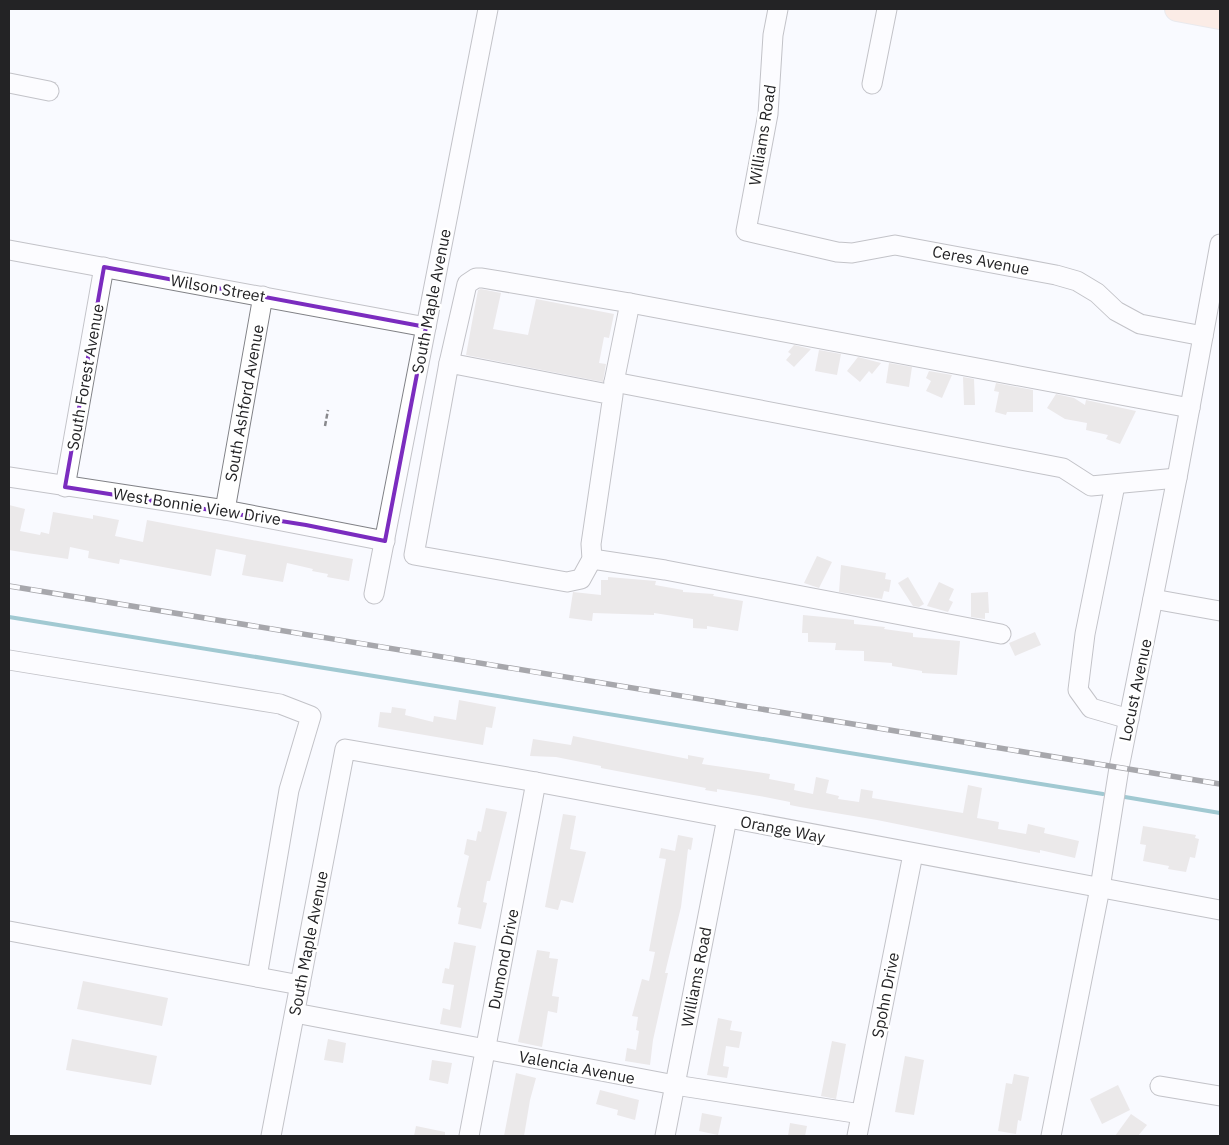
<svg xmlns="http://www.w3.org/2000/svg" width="1229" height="1145" font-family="'IBM Plex Sans',sans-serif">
	<rect width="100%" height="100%" fill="#f9faff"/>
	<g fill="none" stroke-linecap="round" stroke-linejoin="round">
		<g stroke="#358f9b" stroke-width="4">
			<polyline points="9,617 1103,794"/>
			<polyline points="1125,797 1220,813"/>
		</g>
	</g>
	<g fill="#dad4d1">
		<polygon points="481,289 501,293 493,329 528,335 536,299 614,314 609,338 604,337 599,363 606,364 603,382 466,355 478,290"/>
		<polygon points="794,345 811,349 794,367 786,360 791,354 788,352"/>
		<polygon points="819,350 841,354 837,375 815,371"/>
		<polygon points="858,357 881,363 872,374 869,371 860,382 847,371"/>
		<polygon points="889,363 912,367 909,387 886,383"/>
		<polygon points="929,371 952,375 942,398 926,391 931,381 926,378"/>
		<polygon points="963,377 974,379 975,405 964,405"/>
		<polygon points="996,383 1033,390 1033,412 1007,412 1006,415 995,412 999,392 994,391"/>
		<polygon points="1056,394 1074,398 1085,405 1086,400 1136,411 1120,444 1106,439 1108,435 1086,430 1087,423 1065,419 1047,408"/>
		<polygon points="9,505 25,509 20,531 40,535 41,532 49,534 53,512 93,519 93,515 119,520 115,536 143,542 147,520 353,559 349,581 327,577 328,574 312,571 313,569 287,563 283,582 242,575 246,555 216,549 211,576 120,559 119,564 88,558 89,551 70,547 68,559 27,553 9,550"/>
		<polygon points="817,556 832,562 819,588 804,583"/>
		<polygon points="841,565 886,573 885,579 891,580 889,592 884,591 882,599 839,592"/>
		<polygon points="608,577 656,581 655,585 683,590 683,592 714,594 713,596 743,601 738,631 707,626 707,629 693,628 693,619 654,613 654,615 593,613 592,621 569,618 573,592 601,595 601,580 608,580"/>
		<polygon points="908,577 924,604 919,607 913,606 898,583"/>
		<polygon points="939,582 954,589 949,600 953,602 948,612 927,606"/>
		<polygon points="988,592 989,613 985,613 985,619 971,617 971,593"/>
		<polygon points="803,615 854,620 854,624 885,627 884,629 913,633 913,637 960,641 957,675 922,673 922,671 892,666 892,663 864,661 864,651 835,650 836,643 808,642 808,633 802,633"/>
		<polygon points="1035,632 1041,645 1015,656 1009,643"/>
		<polygon points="459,700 496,707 492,728 486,727 483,745 378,727 380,712 391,713 392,707 406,709 405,715 433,722 434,716 456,720"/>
		<polygon points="573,736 688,759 688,755 704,758 702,764 770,774 769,779 795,784 794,790 813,794 816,777 829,780 826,793 839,796 838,799 859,802 861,789 873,791 872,798 963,813 968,785 982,788 977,818 999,822 998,829 1026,834 1028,824 1045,828 1044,833 1079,841 1075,858 1040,850 1040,853 877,820 800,807 790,805 790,802 765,797 717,789 717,792 705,790 706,788 601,768 601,766 556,757 530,756 533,739 571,745"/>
		<polygon points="486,808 507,812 490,881 487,881 483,902 487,903 481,929 458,924 461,908 457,907 469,856 464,854 467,839 476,841 478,831 481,832"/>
		<polygon points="563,814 576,816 570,849 586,852 573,903 561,900 558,910 545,907"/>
		<polygon points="1143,826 1196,835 1195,838 1199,839 1195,858 1190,857 1186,872 1168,869 1169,866 1143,861 1146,845 1140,844"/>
		<polygon points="678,835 693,838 691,850 688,849 681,907 665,973 668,973 653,1040 650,1065 625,1061 627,1048 636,1050 639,1031 636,1030 638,1017 632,1016 642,979 649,981 655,952 649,951 666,859 659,858 661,848 675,851"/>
		<polygon points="454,942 476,946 461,1028 440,1024 443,1008 450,1010 454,985 442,983 445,968 449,969"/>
		<polygon points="537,950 550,952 549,958 558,959 552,996 559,997 557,1013 548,1011 542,1047 518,1042"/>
		<polygon points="83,981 168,998 162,1026 77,1009"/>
		<polygon points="718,1018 732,1021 730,1030 742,1032 739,1048 726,1046 723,1066 729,1067 727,1078 707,1075"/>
		<polygon points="72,1039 157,1056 151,1085 66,1070"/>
		<polygon points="328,1039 346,1043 343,1063 324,1060"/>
		<polygon points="832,1041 846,1044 836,1099 821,1096"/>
		<polygon points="905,1056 924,1060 914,1115 895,1112"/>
		<polygon points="432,1060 452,1063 448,1084 429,1080"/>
		<polygon points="516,1073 536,1078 530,1100 524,1136 504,1136"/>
		<polygon points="1014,1074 1029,1077 1021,1121 1018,1120 1016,1134 998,1131 1006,1083 1012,1084"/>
		<polygon points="1118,1085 1130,1110 1102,1124 1090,1099"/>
		<polygon points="600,1090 639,1100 635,1120 617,1115 618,1110 596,1104"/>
		<polygon points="702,1113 722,1117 718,1135 699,1131"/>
		<polygon points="1131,1114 1147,1125 1138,1136 1115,1136"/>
		<polygon points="790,1123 807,1126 805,1136 788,1136"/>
		<polygon points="416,1126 445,1132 445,1136 414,1136"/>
	</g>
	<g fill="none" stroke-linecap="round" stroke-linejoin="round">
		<g stroke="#808186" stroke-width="21">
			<g id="minor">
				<polyline points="778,9 773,35 768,114 746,231 837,252 852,253 895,245 1056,275 1077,281 1097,293 1116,311 1140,324 1203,336"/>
				<polyline points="9,83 49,91"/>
				<polyline points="872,84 887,9"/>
				<polyline points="9,250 426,327"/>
				<polyline points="449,363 467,284 476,278 482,278 630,303 1190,408"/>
				<polyline points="614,382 1063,468 1091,486 1177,478"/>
				<polyline points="613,395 449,363 414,555 567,582 581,579 592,559 591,544 613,395 614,382 630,303"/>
				<polyline points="9,477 225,510 385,541"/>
				<polyline points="1115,485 1085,634 1078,690 1091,708 1129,719"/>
				<polyline points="65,487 104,267"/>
				<polyline points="225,510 263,296"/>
				<polyline points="592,559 665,570 1001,634"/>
				<polyline points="374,594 488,9"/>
				<polyline points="1153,599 1220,611"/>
				<polyline points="9,660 280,704 311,716 289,790 257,977"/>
				<polyline points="9,931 300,985"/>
				<polyline points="295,1013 675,1085 861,1114"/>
				<polyline points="1160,1086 1220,1096"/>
				<polyline points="271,1136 345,749 536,782 1220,910"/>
				<polyline points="469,1136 536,782"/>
				<polyline points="665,1136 727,818"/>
				<polyline points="857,1136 913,854"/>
				<polyline points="1051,1136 1100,888 1119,768 1177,478 1220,244"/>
			</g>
		</g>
		<g stroke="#d7d7d8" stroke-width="26">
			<polyline id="major" points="1177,9 1220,17"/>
		</g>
		<polyline stroke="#89898d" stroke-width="2.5" stroke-dasharray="5 2.5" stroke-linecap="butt" points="325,426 328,410"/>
		<use href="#minor" stroke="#fff" stroke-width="19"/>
		<use href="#major" stroke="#fddbc7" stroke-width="24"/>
		<g stroke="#444447" stroke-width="5.5">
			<polyline id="rail" points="9,586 1220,784"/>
		</g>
		<use href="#rail" stroke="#fff" stroke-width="4" stroke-dasharray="11" stroke-linecap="butt"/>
	</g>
	<path d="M0 0H1229V1145H0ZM104 267 426 327 385 541 306 525 65 487Z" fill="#f9faff" fill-opacity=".55" fill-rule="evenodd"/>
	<path fill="none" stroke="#7b2cbf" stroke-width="4" stroke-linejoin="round" d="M104 267 426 327 385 541 306 525 65 487Z"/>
	<g text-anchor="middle" stroke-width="5" stroke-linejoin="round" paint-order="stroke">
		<g font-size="16" fill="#232325" stroke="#fff">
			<text transform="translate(762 135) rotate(-81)" y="6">Williams Road</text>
			<text transform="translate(981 260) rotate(11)" y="6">Ceres Avenue</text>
			<text transform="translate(218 288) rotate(10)" y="6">Wilson Street</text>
			<text transform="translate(431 301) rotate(-79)" y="6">South Maple Avenue</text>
			<text transform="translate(85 377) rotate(-80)" y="6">South Forest Avenue</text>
			<text transform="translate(244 403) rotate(-80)" y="6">South Ashford Avenue</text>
			<text transform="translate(197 506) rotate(9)" y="6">West Bonnie View Drive</text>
			<text transform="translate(1135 690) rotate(-78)" y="6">Locust Avenue</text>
			<text transform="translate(783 829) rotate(11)" y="6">Orange Way</text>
			<text transform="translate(308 943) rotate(-79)" y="6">South Maple Avenue</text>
			<text transform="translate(503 959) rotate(-79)" y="6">Dumond Drive</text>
			<text transform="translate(696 977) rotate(-79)" y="6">Williams Road</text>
			<text transform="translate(885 995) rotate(-79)" y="6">Spohn Drive</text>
			<text transform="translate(577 1067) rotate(11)" y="6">Valencia Avenue</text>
		</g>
	</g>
	<rect width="1229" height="1145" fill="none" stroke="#232325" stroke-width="20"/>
</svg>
